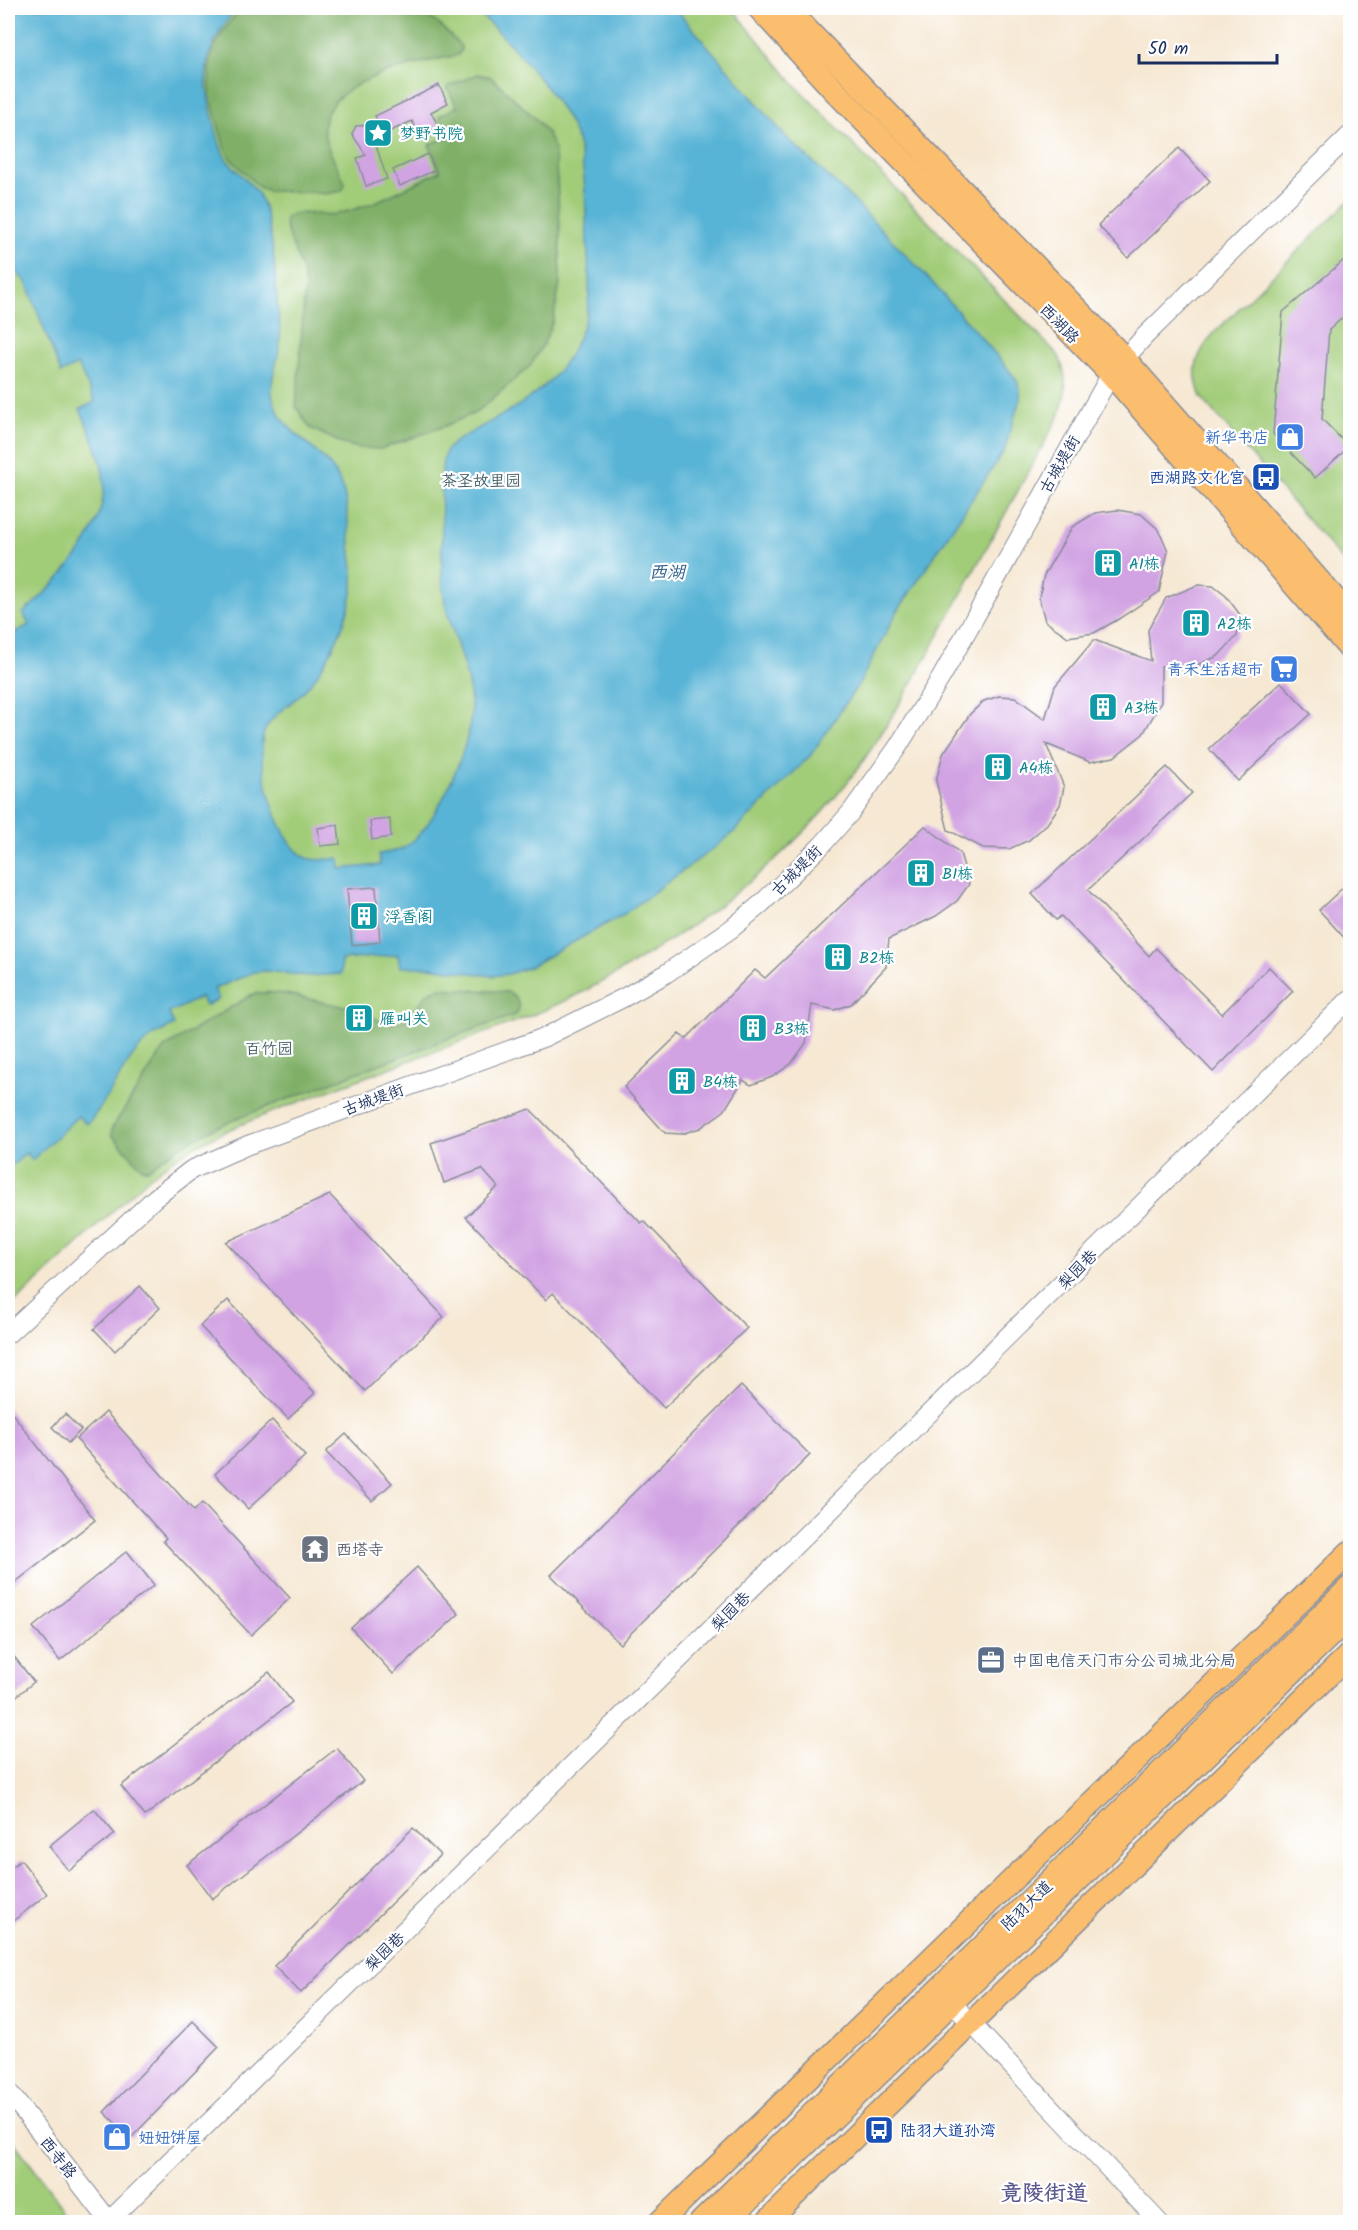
<svg xmlns="http://www.w3.org/2000/svg" width="1358" height="2230" font-family="Kalam,'LXGW WenKai TC',sans-serif">
	<rect width="100%" height="100%" fill="#fff"/>
	<filter id="ink" filterUnits="userSpaceOnUse"><feTurbulence type="fractalNoise" baseFrequency=".0167" numOctaves="2"/><feDisplacementMap in="SourceGraphic" scale="12" xChannelSelector="R" yChannelSelector="G"/><feConvolveMatrix kernelMatrix="1 2 1 2 8 2 1 2 1" color-interpolation-filters="sRGB"/></filter>
	<filter id="wash" filterUnits="userSpaceOnUse"><feTurbulence type="fractalNoise" baseFrequency=".008" numOctaves="4" result="noise"/><feDisplacementMap in="SourceGraphic" scale="24" xChannelSelector="R" yChannelSelector="G"/><feGaussianBlur stdDeviation="1.35" result="paint"/><feColorMatrix in="noise" values="0 0 0 0 0 0 0 0 0 0 0 0 0 0 0 0 0 1.4 0 .05"/><feComposite in="paint" operator="in"/></filter>
	<g filter="url(#wash)">
		<rect width="100%" height="100%" fill="#f6e8d3"/>
		<g fill="#a1cc78" stroke="#5e7e6b" stroke-width="1.5">
			<path d="M8 8H732L794 84 1059 356C1068 380 1067 390 1060 414 1026 476 992 538 958 600 927 657 896 714 859 767 799 849 716 914 629 966 601 983 571 999 540 1012 463 1042 384 1069 307 1099 249 1121 194 1139 146 1180L8 1309Z"/>
			<path d="M1350 200V569L1201 397C1190 370 1196 355 1214 333Z"/>
			<polygon points="8,2134 74,2222 8,2222"/>
		</g>
		<g fill="#80b068" stroke="#4e7063" stroke-width="1.5">
			<path d="M240 8H416L440 25 461 46V51L458 55C421 63 325 78 324 128 324 147 339 167 345 184L342 191 325 194 310 192 268 191 260 188 230 158 225 149 210 96 209 67 212 53 220 36Z"/>
			<path d="M477 74 491 77 536 119 548 134 555 152 560 225V283L553 321 544 343 530 366 477 412 445 426 381 449 359 448 343 444 310 428 296 407 305 288 303 273 285 226 286 218C297 208 321 217 336 214 372 207 407 187 440 171L429 145 449 136 439 116 457 107 447 87Z"/>
			<path d="M439 988 508 992C517 997 523 1008 515 1015 444 1040 374 1066 304 1093 250 1114 194 1131 149 1169H143L112 1135V1128L164 1048 251 995C273 987 309 1000 332 1004 340 1006 348 1006 355 1008 369 1013 377 1023 393 1023 417 1022 418 992 439 988Z"/>
		</g>
		<path fill="#58b4d6" stroke="#3a729a" stroke-width="1.5" d="M8 8H236C204 51 200 70 214 122 217 134 219 148 226 159 235 170 247 179 256 191 264 201 268 221 270 233 275 256 275 278 277 301 278 314 281 328 280 341 280 357 269 379 272 394 278 435 325 446 340 482 348 500 348 525 350 545 352 561 355 578 352 594 346 626 325 670 302 693 289 706 272 714 264 732 254 758 278 844 305 857 315 862 328 859 339 858L340 869 380 865 379 854C388 852 397 852 405 847 436 827 469 750 471 714 473 680 452 636 445 603 440 577 442 550 442 525 442 504 440 482 443 461L446 451 452 444C486 422 530 405 557 373 569 358 581 335 586 316 592 291 588 264 587 239 585 201 588 152 567 118 544 80 507 38 473 8H675L785 136 851 198 930 280 999 358 1016 379 1020 389V399L1004 451 897 612 860 682 810 756 734 832 718 845 624 914 529 967 509 974 492 976 430 967H400L398 955 341 960V974L309 976 266 971 254 972 214 989 219 999 205 1006 201 997 169 1013 174 1025C167 1029 159 1032 153 1036 123 1057 112 1099 87 1124L78 1116 32 1160 26 1153 13 1165 8 1159V636L29 625 23 613C60 581 111 529 103 474 100 452 89 430 80 409L95 402 78 365 61 373 26 282 8 264Z"/>
		<g id="blocks">
			<g fill="#d1a3e3">
				<polygon points="439,85 448,103 431,112 441,131 422,140 412,121 374,139 387,179 366,186 357,158 366,155 352,134 356,126 379,124 375,116"/>
				<polygon points="1179,148 1210,181 1128,258 1098,225"/>
				<polygon points="428,154 435,170 400,186 393,170"/>
				<polygon points="1350,255 1350,311 1329,330 1322,419 1349,447 1315,478 1273,434 1283,312"/>
				<polygon points="1117,510 1141,514 1159,530 1168,551 1159,592 1117,620 1094,633 1068,637 1045,621 1039,598 1044,575 1072,527 1095,513"/>
				<polygon points="1198,585 1213,586 1226,596 1241,616 1237,636 1218,656 1190,668 1161,666 1161,702 1143,734 1114,757 1090,762 1046,744 1064,787 1060,805 1047,824 1029,840 1009,849 983,848 948,830 936,781 943,754 970,714 984,701 999,696 1015,697 1045,719 1055,686 1094,640 1151,661 1148,630 1166,598"/>
				<polygon points="1281,682 1311,714 1238,781 1209,749"/>
				<polygon points="1167,767 1192,793 1088,890 1149,956 1156,948 1222,1014 1269,967 1293,991 1213,1072 1061,916 1056,920 1032,894"/>
				<polygon points="390,819 391,837 372,840 370,821"/>
				<polygon points="338,825 340,844 320,846 318,828"/>
				<polygon points="925,826 960,853 969,884 957,901 936,916 889,939 886,967 851,1004 835,1010 812,1005 806,1043 791,1064 772,1077 751,1085 743,1080 724,1111 700,1128 681,1134 665,1133 624,1087 679,1034 686,1039 755,970 765,978"/>
				<polygon points="1350,881 1350,944 1319,910"/>
				<polygon points="376,887 380,942 352,945 347,889"/>
				<polygon points="530,1109 641,1223 644,1221 747,1328 664,1408 553,1293 546,1300 466,1217 498,1187 482,1169 444,1183 431,1143"/>
				<polygon points="330,1195 444,1317 365,1391 226,1242"/>
				<polygon points="140,1286 160,1308 115,1351 94,1329"/>
				<polygon points="228,1300 315,1393 288,1419 200,1326"/>
				<polygon points="741,1386 810,1455 620,1644 551,1575"/>
				<polygon points="8,1408 95,1520 8,1588"/>
				<polygon points="106,1412 194,1511 202,1503 290,1598 251,1635 163,1541 166,1538 76,1439"/>
				<polygon points="65,1414 81,1430 68,1443 52,1427"/>
				<polygon points="272,1420 305,1456 248,1509 215,1474"/>
				<polygon points="346,1434 392,1483 372,1501 326,1452"/>
				<polygon points="127,1551 154,1585 60,1661 33,1627"/>
				<polygon points="417,1567 459,1614 393,1674 351,1628"/>
				<polygon points="8,1649 34,1682 8,1703"/>
				<polygon points="269,1672 292,1702 145,1816 121,1786"/>
				<polygon points="337,1748 363,1781 212,1899 187,1865"/>
				<polygon points="94,1809 115,1834 69,1871 49,1846"/>
				<polygon points="413,1828 440,1855 301,1993 274,1966"/>
				<polygon points="21,1860 47,1894 8,1925 8,1870"/>
				<polygon points="193,2021 219,2047 131,2138 104,2112"/>
			</g>
		</g>
	</g>
	<g filter="url(#ink)">
		<use href="#blocks" fill-opacity="0" stroke="#888c98" stroke-width="1.5"/>
		<g fill="none" stroke-linecap="round" stroke-linejoin="round">
			<g stroke="#888c98" stroke-width="20">
				<g id="minor">
					<polyline points="8,1334 155,1198 191,1170 248,1145 545,1037 623,998 664,975 731,929 761,904 822,845 851,812 897,748 942,676 1111,374 1145,336 1350,135"/>
					<polyline points="952,2003 1159,2222"/>
					<polyline points="8,2091 110,2222"/>
					<polyline points="108,2222 1350,999"/>
				</g>
			</g>
			<g stroke="#888c98" stroke-width="25">
				<g id="major">
					<polyline points="759,8 833,89 1111,374 1350,649"/>
					<polyline points="786,8 1124,358 1350,616"/>
					<polyline points="660,2222 1350,1552"/>
					<polyline points="701,2222 1350,1587"/>
					<polyline points="726,2222 1350,1616"/>
					<polyline points="767,2222 1350,1654"/>
				</g>
			</g>
			<use href="#minor" stroke="#fff" stroke-width="18"/>
			<use href="#major" stroke="#fbbe6e" stroke-width="22"/>
		</g>
	</g>
	<defs>
		<g id="sight-square" transform="scale(1.5)"><rect x="-9" y="-9" width="18" height="18" rx="4" fill="#0f9aa8" stroke="#fff"/><path d="M0-6L1.8-2.2L6-1.7L2.9 1.2L3.7 5.4L0 3.3L-3.7 5.4L-2.9 1.2L-6-1.7L-1.8-2.2Z" fill="#fff"/></g>
		<g id="shop-square" transform="scale(1.5)"><rect x="-9" y="-9" width="18" height="18" rx="4" fill="#3f7fe0" stroke="#fff"/><path d="M-5-2.5h2.3a2.7 3.5 0 0 1 5.4 0H5L5.5 6h-11ZM-1.5-2.5h3a1.5 2.3 0 0 0-3 0Z" fill="#fff"/></g>
		<g id="bus-square" transform="scale(1.5)"><rect x="-9" y="-9" width="18" height="18" rx="4" fill="#1a4fb4" stroke="#fff"/><path d="M-5-6H5V4H4V6H2V4H-2V6H-4V4H-5ZM-3.5-4V0h7V-4ZM-3.5 1.2v1.5H-2V1.2ZM2 1.2v1.5H3.5V1.2Z" fill="#fff"/></g>
		<g id="building-square" transform="scale(1.5)"><rect x="-9" y="-9" width="18" height="18" rx="4" fill="#0f9aa8" stroke="#fff"/><path d="M-4-6H4V6H1V3H-1V6H-4ZM-2.5-4.3h1.7v1.8h-1.7ZM.8-4.3h1.7v1.8H.8ZM-2.5-1h1.7V.8h-1.7ZM.8-1h1.7V.8H.8Z" fill="#fff"/></g>
		<g id="supermarket-square" transform="scale(1.5)"><rect x="-9" y="-9" width="18" height="18" rx="4" fill="#3f7fe0" stroke="#fff"/><path d="M-6-5.5h2.5l.6 2H6L4.5 2H-2.5L-4.4-4H-6ZM-1.5 3.2a1.3 1.3 0 1 0 .1 0ZM3 3.2a1.3 1.3 0 1 0 .1 0Z" fill="#fff"/></g>
		<g id="temple-square" transform="scale(1.5)"><rect x="-9" y="-9" width="18" height="18" rx="4" fill="#6b7280" stroke="#fff"/><path d="M0-6L5-2H3V0L6.5 2.5H4V6H1.5V3h-3V6H-4V2.5H-6.5L-3 0V-2H-5Z" fill="#fff"/></g>
		<g id="office-square" transform="scale(1.5)"><rect x="-9" y="-9" width="18" height="18" rx="4" fill="#5c6f8a" stroke="#fff"/><path d="M-6-3h4V-5.5h4V-3h4V5H-6ZM-1-4.5V-3h2v-1.5ZM-6 0V1H6V0Z" fill="#fff"/></g>
	</defs>
	<g fill-rule="evenodd">
		<use href="#sight-square" x="378" y="133"/>
		<use href="#shop-square" x="1290" y="437"/>
		<use href="#bus-square" x="1266" y="477"/>
		<use href="#building-square" x="1108" y="563"/>
		<use href="#building-square" x="1196" y="623"/>
		<use href="#supermarket-square" x="1284" y="669"/>
		<use href="#building-square" x="1103" y="707"/>
		<use href="#building-square" x="998" y="767"/>
		<use href="#building-square" x="921" y="873"/>
		<use href="#building-square" x="364" y="916"/>
		<use href="#building-square" x="838" y="957"/>
		<use href="#building-square" x="359" y="1018"/>
		<use href="#building-square" x="753" y="1028"/>
		<use href="#building-square" x="682" y="1081"/>
		<use href="#temple-square" x="315" y="1549"/>
		<use href="#office-square" x="991" y="1660"/>
		<use href="#bus-square" x="879" y="2130"/>
		<use href="#shop-square" x="117" y="2137"/>
	</g>
	<g text-anchor="middle" stroke-width="4.5" stroke-linejoin="round" paint-order="stroke">
		<g font-size="16" fill="#0d838f" stroke="#fff" text-anchor="start">
			<text x="399" y="139">梦野书院</text>
			<text x="1129" y="569">A1栋</text>
			<text x="1217" y="629">A2栋</text>
			<text x="1124" y="713">A3栋</text>
			<text x="1019" y="773">A4栋</text>
			<text x="942" y="879">B1栋</text>
			<text x="385" y="922">浮香阁</text>
			<text x="859" y="963">B2栋</text>
			<text x="380" y="1024">雁叫关</text>
			<text x="774" y="1034">B3栋</text>
			<text x="703" y="1087">B4栋</text>
		</g>
		<g font-size="16" fill="#1b2f5e" stroke="#fff">
			<text transform="translate(1060 323) rotate(46)" y="6">西湖路</text>
			<text transform="translate(1059 464) rotate(-60)" y="6">古城堤街</text>
			<text transform="translate(796 870) rotate(-45)" y="6">古城堤街</text>
			<text transform="translate(373 1099) rotate(-20)" y="6">古城堤街</text>
			<text transform="translate(1077 1269) rotate(-45)" y="6">梨园巷</text>
			<text transform="translate(730 1611) rotate(-45)" y="6">梨园巷</text>
			<text transform="translate(1026 1905) rotate(-44)" y="6">陆羽大道</text>
			<text transform="translate(384 1951) rotate(-44)" y="6">梨园巷</text>
			<text transform="translate(59 2157) rotate(52)" y="6">西寺路</text>
		</g>
		<g font-size="16" fill="#366cbe" stroke="#fff" text-anchor="end">
			<text x="1269" y="443">新华书店</text>
			<text x="1263" y="675">青禾生活超市</text>
			<text x="138" y="2143" text-anchor="start">妞妞饼屋</text>
		</g>
		<g font-size="16" fill="#164399" stroke="#fff" text-anchor="end">
			<text x="1245" y="483">西湖路文化宫</text>
			<text x="900" y="2136" text-anchor="start">陆羽大道孙湾</text>
		</g>
		<g font-size="16" fill="#435e66" stroke="#fff">
			<text x="481" y="486">茶圣故里园</text>
			<text x="269" y="1054">百竹园</text>
		</g>
		<g font-size="16" fill="#5b616d" stroke="#fff" text-anchor="start">
			<text x="336" y="1555">西塔寺</text>
		</g>
		<g font-size="16" fill="#4e5e75" stroke="#fff" text-anchor="start">
			<text x="1012" y="1666">中国电信天门市分公司城北分局</text>
		</g>
		<g font-size="18" font-style="italic" fill="#305e88" stroke="#fff">
			<text x="667" y="578">西湖</text>
		</g>
		<g font-size="22" font-weight="bold" fill="#5b588d" stroke="#fff">
			<text x="1044" y="2200">竟陵街道</text>
		</g>
	</g>
	<rect width="1358" height="2230" fill="none" stroke="#fff" stroke-width="30"/>
	<path d="M1139 54v9h138v-9" fill="none" stroke="#1b2f5e" stroke-width="3"/>
	<text x="1148" y="54" font-size="18" fill="#1b2f5e" stroke="#ffffff" stroke-width="4.5" paint-order="stroke">50 m</text>
</svg>
